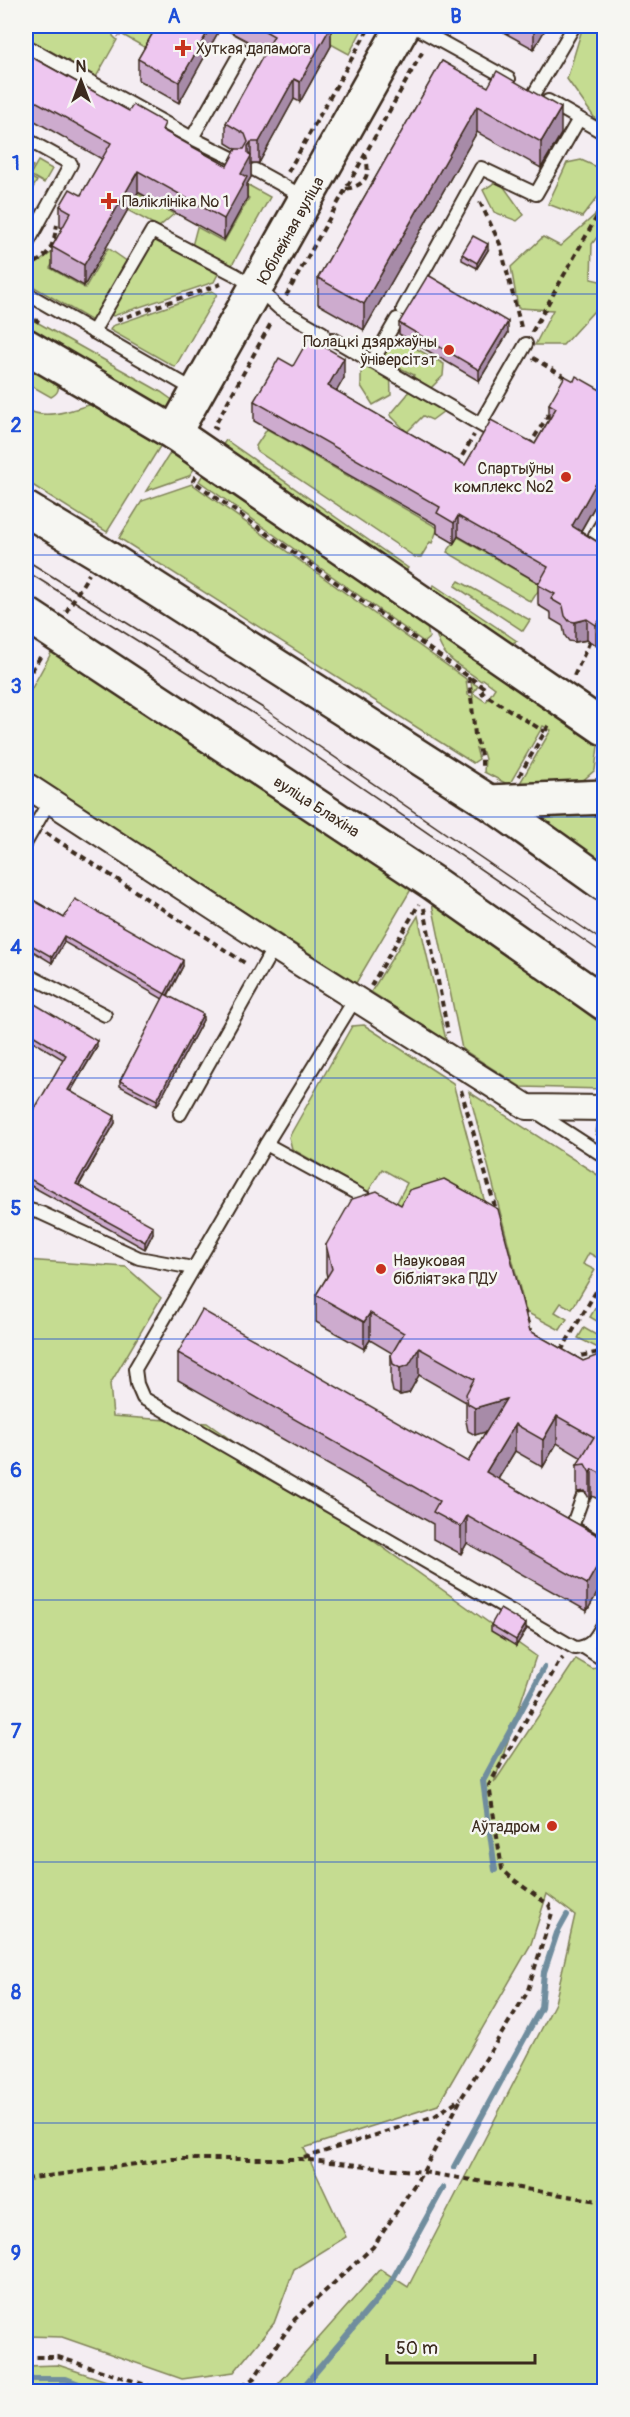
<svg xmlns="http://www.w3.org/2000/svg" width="630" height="2417" font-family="Pangolin,sans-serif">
	<rect width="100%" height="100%" fill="#f4edf2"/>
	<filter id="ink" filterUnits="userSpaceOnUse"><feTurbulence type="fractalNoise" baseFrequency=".0167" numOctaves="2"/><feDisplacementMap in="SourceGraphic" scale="12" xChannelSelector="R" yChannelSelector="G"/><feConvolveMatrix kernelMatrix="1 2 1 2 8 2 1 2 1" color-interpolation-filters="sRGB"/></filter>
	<g filter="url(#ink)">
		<g fill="#c5dc91" stroke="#808358" stroke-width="1.5">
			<polygon points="26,26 113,26 113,36 117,40 96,77 26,37"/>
			<polygon points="121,26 165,26 151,51 121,34"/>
			<polygon points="298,26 364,26 349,54"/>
			<polygon points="583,26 604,26 604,119 596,120 567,79"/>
			<polygon points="581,160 604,170 604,189 582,217 548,204 567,163"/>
			<polygon points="38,161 52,169 44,183 30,175"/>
			<polygon points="26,162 33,166 28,176 37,181 31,191 26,188"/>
			<polygon points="499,180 524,215 517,221 494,212 483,190"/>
			<polygon points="248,185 270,197 231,267 192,246 197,227 224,242 249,198 243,194"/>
			<polygon points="139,194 174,214 159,227 129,211"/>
			<polygon points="604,207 604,228 592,244 591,279 604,282 604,317 594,311 563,345 535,345 553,310 518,308 511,267 543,237 560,246"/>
			<polygon points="153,239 218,274 214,282 113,316 111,315"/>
			<polygon points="58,240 64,244 50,268 85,288 108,248 128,262 94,322 29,284 26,271 51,253"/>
			<polygon points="212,291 217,294 175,367 110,330 112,326"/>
			<polygon points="26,316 161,392 178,404 174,408 165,411 26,336"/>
			<polygon points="399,339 444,364 443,376 431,388 444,411 432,420 423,416 407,432 390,415 407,395 414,375 390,363 391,395 373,405 361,386 361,364 371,354"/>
			<path d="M26 357 58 380C59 389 59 393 51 397L30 385 26 369Z"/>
			<path d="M92 404 164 440 107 532 26 481V409C45 421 72 410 92 404Z"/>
			<polygon points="267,429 438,528 432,543 430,542 421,557 415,557 257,451 256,446"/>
			<polygon points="226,440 408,568 400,579 218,452"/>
			<polygon points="174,447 199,462 189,476 146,491"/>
			<polygon points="208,466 425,614 429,638 424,642 199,481"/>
			<path d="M192 484 466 679 468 695 473 697 471 682 478 686 473 693 486 702 495 688 483 679 481 681C449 658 437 657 433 614L599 738 595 770 581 782 517 788 551 730 543 726 509 785 484 772 485 759 483 752 476 748 479 759 473 763 119 538 142 501Z"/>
			<polygon points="458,537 542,585 531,602 447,552"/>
			<polygon points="459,581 530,620 523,631 455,586"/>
			<polygon points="434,585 517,641 506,646 425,597"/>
			<polygon points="55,646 413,886 356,983 26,772 26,699"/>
			<polygon points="604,809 604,867 530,814"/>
			<polygon points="431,899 604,1026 604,1089 521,1087 462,1049"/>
			<polygon points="418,916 446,1040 371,992"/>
			<polygon points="364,1025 453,1083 492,1229 410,1213 396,1204 407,1183 382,1169 368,1192 292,1149 289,1137 352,1026"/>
			<polygon points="469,1092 604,1179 604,1254 601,1260 589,1253 583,1264 595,1270 572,1309 561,1303 555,1312 567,1319 560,1330 526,1312"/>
			<polygon points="604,1119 604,1145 596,1134 597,1125"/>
			<polygon points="26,1232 28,1233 26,1260 126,1267 161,1298 110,1384 113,1416 207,1423 536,1656 494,1783 576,1659 593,1669 602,1665 604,1661 604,2391 272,2391 380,2269 408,2287 555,2003 575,1915 547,1894 531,1944 438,2105 304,2148 346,2237 294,2269 274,2323 234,2372 182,2379 62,2337 26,2336"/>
			<polygon points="604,1293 604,1351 578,1338 584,1328 596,1335 602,1324 590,1317"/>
			<polygon points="58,2365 137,2391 26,2391 26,2366"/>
		</g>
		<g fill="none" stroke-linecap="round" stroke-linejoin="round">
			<g stroke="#6f8d9e" stroke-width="6">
				<polyline points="495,1870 483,1781 544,1668"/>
				<polyline points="454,2167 541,2008 544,1972 557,1933 567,1915"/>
				<polyline points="26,2379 66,2379 100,2392"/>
				<polyline points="299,2392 390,2284 443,2188"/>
			</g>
			<g stroke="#3b2a1e" stroke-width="16">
				<g id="lane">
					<polyline points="413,26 509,79"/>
					<polyline points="26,46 192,138 240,162"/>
					<polyline points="534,94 574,26"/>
					<polyline points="548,101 604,133"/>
					<polyline points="192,138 242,50"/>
					<polyline points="26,139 71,164 26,246"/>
					<polyline points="255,170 304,197"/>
					<polyline points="26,293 196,391"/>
					<polyline points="403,309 481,168 536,194 579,119"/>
					<polyline points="93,332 152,231 234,274 257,288 279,308 323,333"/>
					<polyline points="333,339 500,436"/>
					<polyline points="372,362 397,319"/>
					<polyline points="480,424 526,344"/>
					<polyline points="604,520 595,535 595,546 604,556"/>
					<polyline points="26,842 50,800"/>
					<polyline points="26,974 105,1015"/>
					<path d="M355 999 266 1144 135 1369 137 1384 143 1398 575 1648C592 1647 596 1637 604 1623"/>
					<polyline points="533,1110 604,1156"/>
					<polyline points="180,1114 274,947"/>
					<polyline points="266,1144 376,1204"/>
					<polyline points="26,1209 41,1213 139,1258 193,1268"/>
					<polyline points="582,1499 572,1527 604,1546"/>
					<polyline points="585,1648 604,1660"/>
				</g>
			</g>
			<g stroke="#3b2a1e" stroke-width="28">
				<polyline id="street" points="26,785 274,947 527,1107 604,1108"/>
			</g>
			<g stroke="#3b2a1e" stroke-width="38">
				<g id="secondary">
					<polyline points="26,346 174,433 604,728"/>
					<polyline points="174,433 403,26"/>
					<polyline points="26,509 101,554 489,802 604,884"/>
					<polyline points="26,614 433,883 604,1003"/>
					<polyline points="489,802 604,797"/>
				</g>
			</g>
			<g stroke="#3b2a1e" stroke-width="4" stroke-dasharray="6 4.5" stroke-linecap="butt">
				<polyline points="118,26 119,37"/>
				<polyline points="288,172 370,26"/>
				<path d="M346 189C367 185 371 174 365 155"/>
				<polyline points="26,196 35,201"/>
				<polyline points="480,202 500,244 522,331"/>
				<path d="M26 268C50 256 52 249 57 225"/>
				<polyline points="286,296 424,49"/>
				<polyline points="26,314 39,322"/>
				<polyline points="117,320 221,284"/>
				<polyline points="532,332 604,204"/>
				<polyline points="533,358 568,379"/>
				<polyline points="218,429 214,427 272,321"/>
				<polyline points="529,446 552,409"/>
				<polyline points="457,465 474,435"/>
				<polyline points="196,476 193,481 486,689 482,693 545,732"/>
				<polyline points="66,612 89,574"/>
				<polyline points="574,676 591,639"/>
				<polyline points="469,677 475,735 482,758 482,767"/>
				<polyline points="26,680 42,654"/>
				<polyline points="519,776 550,723"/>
				<polyline points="46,833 248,965"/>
				<polyline points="424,908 448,1033"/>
				<polyline points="371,986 419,904"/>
				<polyline points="461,1090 496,1210"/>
				<polyline points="524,1309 531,1334"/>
				<polyline points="561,1351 604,1278"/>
				<polyline points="571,1358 604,1351"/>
				<polyline points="304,2158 435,2116 461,2098"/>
				<polyline points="26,2179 172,2159 301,2159 423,2172 604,2202"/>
				<polyline points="26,2357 58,2357 168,2392"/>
				<polyline points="233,2392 254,2378 295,2319 373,2247 423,2172 462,2097 527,1993 552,1913 549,1905 514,1880 502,1869 489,1785 559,1662 563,1658"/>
			</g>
			<use href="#lane" stroke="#f6f6f2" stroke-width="12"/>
			<use href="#street" stroke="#f6f6f2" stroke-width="24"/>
			<use href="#secondary" stroke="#f6f6f2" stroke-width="33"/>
			<g stroke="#3b2a1e" stroke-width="1.5">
				<polyline points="26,560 263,708 604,942"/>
				<polyline points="26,571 256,715 604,954"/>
			</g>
		</g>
		<g fill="#cdabce" stroke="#3b2a1e" stroke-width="1.5">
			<polygon points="157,26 330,26 331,46 300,102 294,99 259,163 251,163 251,177 247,184 247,198 224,240 138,192 84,286 52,268 52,247 63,228 60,227 60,206 81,195 102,159 26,116 26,54 227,166 236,149 226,143 226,123 266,51 221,27 179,103 138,80 138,59"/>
			<polygon points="503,26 547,26 534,49 503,32"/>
			<polygon points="442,61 561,134 541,168 477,132 364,330 318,304 318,278"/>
			<polygon points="488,250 477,268 462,260 462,254"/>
			<polygon points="399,323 508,333 479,381 399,334"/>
			<polygon points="293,366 344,378 336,391 465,465 535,444 549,420 549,404 574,381 604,392 604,490 581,531 604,546 604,644 599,641 596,645 587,640 575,642 569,641 565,636 563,626 551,619 551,613 538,605 538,585 539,583 458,536 454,543 437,533 437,525 254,421 254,401"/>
			<polygon points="26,896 64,918 183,966 168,996 203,1020 157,1106 120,1086 120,1081 163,999 64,942 52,963 26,947"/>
			<polygon points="26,1015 97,1047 71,1091 115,1123 79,1186 153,1233 145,1249 26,1183 26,1124 64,1060 26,1037"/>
			<polygon points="326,1245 530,1331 583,1361 604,1356 604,1502 592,1496 590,1500 585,1491 577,1492 577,1465 582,1458 557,1443 543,1467 515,1451 498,1479 604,1539 604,1581 587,1611 467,1543 461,1554 433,1539 433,1524 178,1380 178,1353 468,1462 486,1431 475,1435 468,1431 466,1421 466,1402 419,1375 409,1393 400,1395 393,1392 391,1382 391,1355 392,1353 370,1340 364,1349 316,1322 316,1295 327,1277 326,1272"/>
			<polygon points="491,1625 526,1630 516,1646 491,1631"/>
		</g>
		<g fill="#a78ba8" stroke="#3b2a1e" stroke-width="1.5">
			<polygon points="211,26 221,26 221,27 179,103 179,82"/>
			<polygon points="331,26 331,46 300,102 300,82"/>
			<polygon points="534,26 547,26 534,49"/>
			<polygon points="294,79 294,99 259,163 259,142"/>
			<polygon points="477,106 477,132 364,330 364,304"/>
			<polygon points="561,108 561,134 541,168 541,142"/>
			<polygon points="251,142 251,177 247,184 247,198 224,240 224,219 248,146"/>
			<polygon points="138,171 138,192 84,286 84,265"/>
			<polygon points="488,244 488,250 477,268 477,263"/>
			<polygon points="508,322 508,333 479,381 479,370"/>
			<polygon points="344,358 344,378 328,406 328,386"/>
			<polygon points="604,469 604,490 572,546 572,526"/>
			<polygon points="458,516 458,536 454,543 454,523"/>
			<polygon points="587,619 587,640 575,642 575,622"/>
			<polygon points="599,621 599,641 596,645 596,625"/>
			<polygon points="64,936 64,942 52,963 52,957"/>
			<polygon points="183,960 183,966 165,1000 165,994"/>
			<polygon points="203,1014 203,1020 157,1106 157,1100"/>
			<polygon points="97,1041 97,1047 68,1096 68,1090"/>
			<polygon points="115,1116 115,1123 76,1190 76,1184"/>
			<polygon points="153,1226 153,1233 145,1249 145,1242"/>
			<polygon points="370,1313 370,1340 364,1349 364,1322"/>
			<polygon points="419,1348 419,1375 409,1393 400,1395 400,1368"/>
			<polygon points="506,1399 506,1426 475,1435 475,1408"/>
			<polygon points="557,1416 557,1443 543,1467 543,1440"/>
			<polygon points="515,1424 515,1451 486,1499 486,1472"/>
			<polygon points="592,1469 592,1496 590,1500 590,1473"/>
			<polygon points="467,1516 467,1543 461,1554 461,1527"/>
			<polygon points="604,1554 604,1581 587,1611 587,1584"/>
			<polygon points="526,1624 526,1630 516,1646 516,1640"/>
		</g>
		<g fill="#eec7f0" stroke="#3b2a1e" stroke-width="1.5">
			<polygon points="157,26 211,26 179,82 138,59"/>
			<polygon points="256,26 331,26 300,82 294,79 259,142 251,142 248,146 248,153 251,156 241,174 247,177 224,219 138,171 84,265 52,247 71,212 60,206 70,189 81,195 111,143 26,96 26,54 129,111 133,105 165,123 162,130 227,166 236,149 244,149 248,142 245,134 226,123 274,36"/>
			<polygon points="442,61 488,87 497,71 561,108 541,142 477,106 364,304 318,278"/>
			<polygon points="473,236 488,244 477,263 462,254"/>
			<polygon points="428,275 508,322 479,370 399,323"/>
			<polygon points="309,338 344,358 328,386 465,465 491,420 535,444 556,408 549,404 565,376 574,381 576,376 604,392 604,469 572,526 604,546 604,624 599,621 596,625 587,619 575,622 569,621 565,616 563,606 551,599 555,594 538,585 548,567 458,516 454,523 437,513 440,507 254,401 279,358 293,366"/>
			<polygon points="26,896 64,918 75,899 183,960 165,994 64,936 52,957 26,942"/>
			<polygon points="165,994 203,1014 157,1100 120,1081"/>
			<polygon points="33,1003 97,1041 68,1090 115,1116 76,1184 153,1226 145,1242 26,1177 26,1124 66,1055 26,1031 26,1015"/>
			<polygon points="444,1179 498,1209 530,1331 583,1361 596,1356 604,1356 604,1475 592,1469 590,1473 585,1464 577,1465 594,1437 557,1416 543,1440 515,1424 486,1472 604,1539 604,1554 587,1584 467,1516 461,1527 433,1512 439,1501 178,1353 202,1310 468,1462 506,1399 475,1408 468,1404 466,1394 474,1379 419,1348 409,1365 400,1368 393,1364 391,1355 404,1333 370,1313 364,1322 316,1295 332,1269 326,1245 352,1199 377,1191 401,1205 409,1190"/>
			<polygon points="500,1609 526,1624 516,1640 491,1625"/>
		</g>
	</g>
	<path fill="none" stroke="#1d4ed8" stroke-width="1.5" stroke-opacity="0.55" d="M315 26V2392M26 294H604M26 555H604M26 817H604M26 1078H604M26 1339H604M26 1600H604M26 1862H604M26 2123H604"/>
	<g fill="#c8321e" stroke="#f6f6f2" stroke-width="2">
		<path d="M180 39h6v6h6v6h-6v6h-6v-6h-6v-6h6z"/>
		<path d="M106 192h6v6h6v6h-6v6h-6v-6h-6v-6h6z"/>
		<circle cx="449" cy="350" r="6"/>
		<circle cx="566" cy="477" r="6"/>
		<circle cx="381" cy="1269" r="6"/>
		<circle cx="552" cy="1826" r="6"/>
	</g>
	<g text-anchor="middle" stroke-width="5" stroke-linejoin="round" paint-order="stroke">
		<g font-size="16" fill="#3b2a1e" stroke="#f6f6f2" text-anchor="start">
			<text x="196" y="54">Хуткая дапамога</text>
			<text x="122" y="207">Паліклініка № 1</text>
			<text x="437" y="347" text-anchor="end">Полацкі дзяржаўны<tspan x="437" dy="18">ўніверсітэт</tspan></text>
			<text x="554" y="474" text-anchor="end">Спартыўны<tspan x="554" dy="18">комплекс №2</tspan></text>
			<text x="393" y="1266">Навуковая<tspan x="393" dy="18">бібліятэка ПДУ</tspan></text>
			<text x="540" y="1832" text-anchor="end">Аўтадром</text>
		</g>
		<g font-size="16" fill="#3b2a1e" stroke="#f6f6f2">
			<text transform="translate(290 230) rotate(-61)" y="6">Юбілейная вуліца</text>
			<text transform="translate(317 806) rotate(33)" y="6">вуліца Блахіна</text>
		</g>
	</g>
	<rect width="630" height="2417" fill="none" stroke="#f6f6f2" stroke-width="66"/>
	<g transform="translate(81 81)" stroke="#f6f6f2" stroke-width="4.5" paint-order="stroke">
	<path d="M0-4.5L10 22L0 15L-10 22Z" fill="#3b2a1e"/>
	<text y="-9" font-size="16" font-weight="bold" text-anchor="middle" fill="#3b2a1e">N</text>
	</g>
	<path d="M387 2354v9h148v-9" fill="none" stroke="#3b2a1e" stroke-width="3"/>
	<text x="396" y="2354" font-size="18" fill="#3b2a1e" stroke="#f6f6f2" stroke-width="4.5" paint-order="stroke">50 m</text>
	<rect x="33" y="33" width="564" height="2351" fill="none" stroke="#1d4ed8" stroke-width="2"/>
	<g font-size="20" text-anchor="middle" font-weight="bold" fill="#1d4ed8">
		<text x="174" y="23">A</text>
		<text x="456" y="23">B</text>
		<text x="16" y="170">1</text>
		<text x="16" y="432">2</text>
		<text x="16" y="693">3</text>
		<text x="16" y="954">4</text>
		<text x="16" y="1215">5</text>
		<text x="16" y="1477">6</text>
		<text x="16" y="1738">7</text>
		<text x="16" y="1999">8</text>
		<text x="16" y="2260">9</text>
	</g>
</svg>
